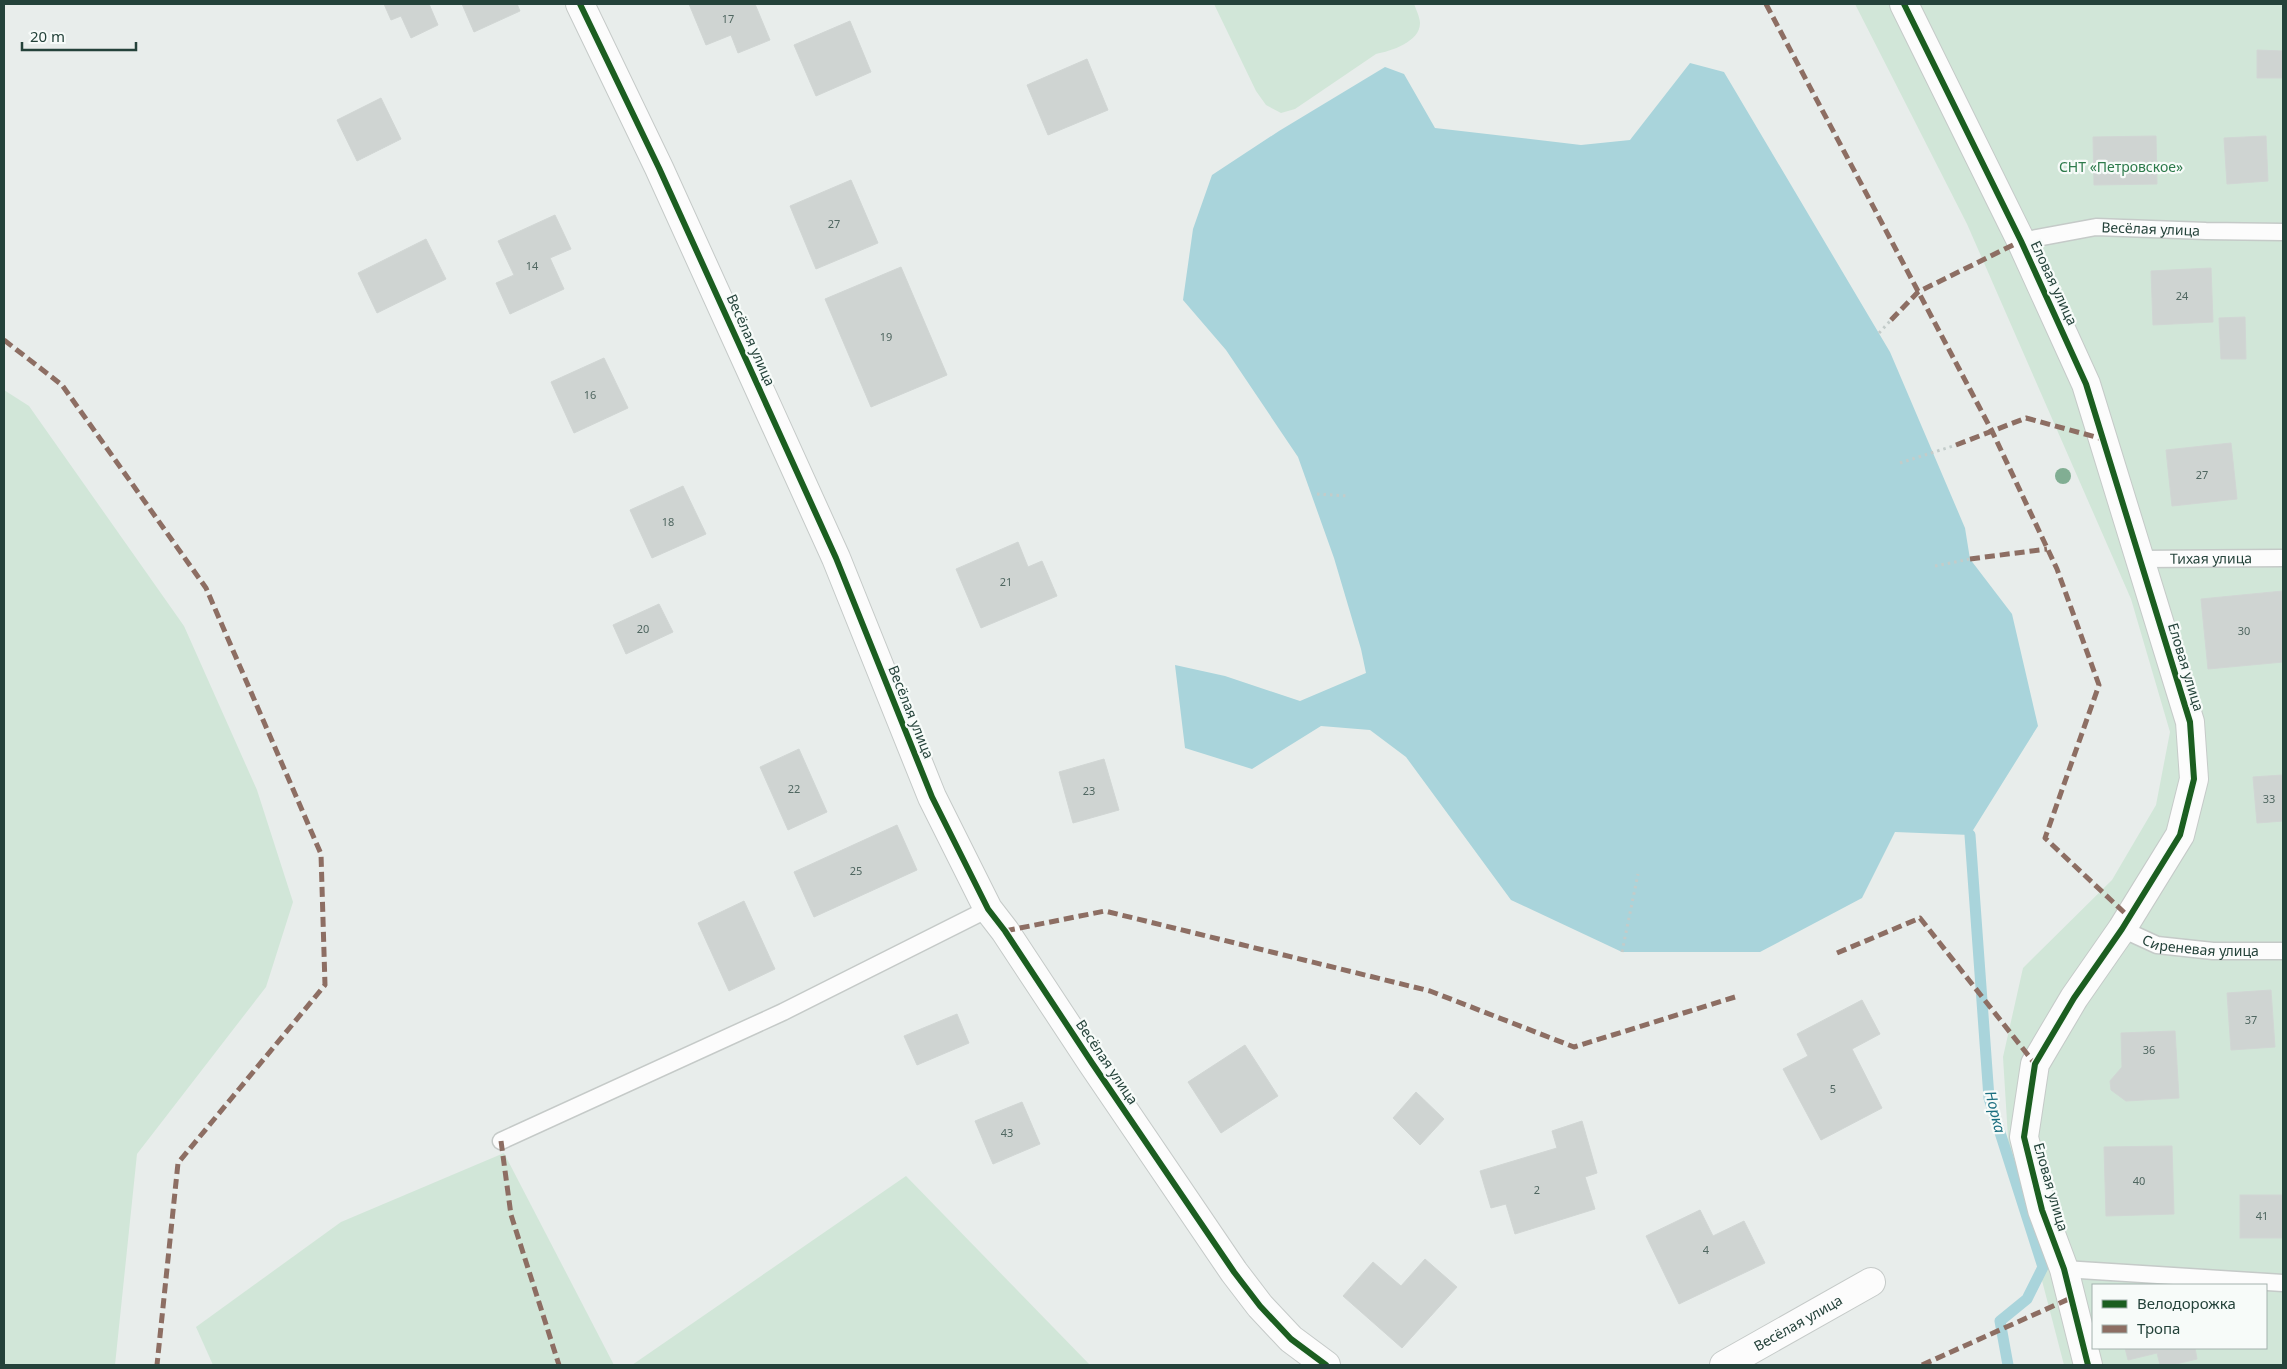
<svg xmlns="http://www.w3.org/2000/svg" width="2287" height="1369" font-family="'Noto Sans',sans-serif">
	<rect width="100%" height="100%" fill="#e8edeb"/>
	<g fill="#d1e6d8" fill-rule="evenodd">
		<path d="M1214 4H1414C1416 9 1420 18 1420 23 1420 42 1391 51 1376 54L1295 109 1281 113 1266 105 1256 91Z"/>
		<path d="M1855 4H2283V1365H2064L2009 1154 2003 1057 2023 968 2112 880 2156 805 2170 732 2131 599 1967 224ZM2093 1285H2266V1348H2093Z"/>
		<polygon points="4,390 29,406 184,626 257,790 293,902 266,987 137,1154 115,1365 4,1365"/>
		<polygon points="504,1153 614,1365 213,1365 196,1327 341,1222"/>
		<polygon points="906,1176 1090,1365 632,1365"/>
	</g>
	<polygon fill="#a9d4db" points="1690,63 1724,72 1890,352 1965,528 1970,559 2012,614 2038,726 1970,835 1895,832 1862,898 1760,952 1622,952 1511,900 1406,757 1370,730 1321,726 1252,769 1185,748 1175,665 1225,676 1300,701 1366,673 1361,649 1334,558 1298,457 1226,350 1183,300 1193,229 1212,175 1279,131 1385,67 1404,74 1435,128 1581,145 1630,140"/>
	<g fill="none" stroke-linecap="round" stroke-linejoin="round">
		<polyline stroke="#a9d4db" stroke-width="11" points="1970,835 1989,1098 2043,1267 2027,1299 2000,1321 2008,1365"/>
	</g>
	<g fill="#cfd4d2" stroke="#d1d6d4">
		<polygon points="384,4 429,4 438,25 411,38 401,16 391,20"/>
		<polygon points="462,4 517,4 520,11 474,32"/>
		<polygon points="689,4 755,4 770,40 738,53 731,35 706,45"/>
		<polygon points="850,21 871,72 816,96 794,45"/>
		<polygon points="2257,50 2283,51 2283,78 2257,78"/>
		<polygon points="1087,59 1108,110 1048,135 1027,85"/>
		<polygon points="381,98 401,139 357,161 337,120"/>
		<polygon points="2156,136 2157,184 2094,185 2093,137"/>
		<polygon points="2266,136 2268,181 2227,184 2224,138"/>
		<polygon points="851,180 878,243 816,269 790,206"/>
		<polygon points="555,215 571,249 550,258 564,289 510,314 496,283 514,275 498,241"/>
		<polygon points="426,239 446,279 377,313 358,273"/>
		<polygon points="901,267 947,375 871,407 825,299"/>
		<polygon points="2211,268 2213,322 2153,325 2151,271"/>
		<polygon points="2245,317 2246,359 2221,359 2219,318"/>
		<polygon points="604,358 628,408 574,433 551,382"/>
		<polygon points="2231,443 2237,499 2172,506 2166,450"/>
		<polygon points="683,486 706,534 652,558 630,510"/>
		<polygon points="1018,542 1028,567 1042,561 1057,596 981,628 956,569"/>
		<polygon points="2283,591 2283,662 2208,669 2201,599"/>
		<polygon points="659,604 673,632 626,654 613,625"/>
		<polygon points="799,749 827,812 788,830 760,767"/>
		<polygon points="1104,759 1119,810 1073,823 1059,772"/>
		<polygon points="2283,775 2283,821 2257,823 2253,777"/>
		<polygon points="897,825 917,870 814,917 794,872"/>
		<polygon points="744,901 775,969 729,991 698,923"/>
		<polygon points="2271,990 2275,1047 2231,1050 2227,993"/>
		<polygon points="1862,1000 1880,1034 1852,1049 1882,1108 1821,1140 1783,1069 1808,1056 1797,1034"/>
		<polygon points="957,1014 969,1043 917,1065 904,1036"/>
		<polygon points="2175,1031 2179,1098 2126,1101 2111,1090 2110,1081 2122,1067 2121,1033"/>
		<polygon points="1245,1045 1278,1096 1221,1133 1188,1082"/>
		<polygon points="1416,1092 1444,1119 1420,1145 1393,1118"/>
		<polygon points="1022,1102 1040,1144 993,1164 975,1121"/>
		<polygon points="1582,1121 1597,1173 1585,1177 1595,1209 1515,1234 1506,1204 1491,1208 1480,1171 1557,1148 1552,1131"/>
		<polygon points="2172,1146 2174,1214 2106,1216 2104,1147"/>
		<rect x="2240" y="1195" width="43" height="43"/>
		<polygon points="1700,1210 1713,1236 1744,1221 1765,1263 1679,1304 1646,1236"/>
		<polygon points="1425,1259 1457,1287 1402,1348 1343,1296 1373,1262 1401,1286"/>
		<polygon points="2125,1348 2195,1348 2197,1359 2172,1365 2160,1365 2157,1353 2128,1360"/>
	</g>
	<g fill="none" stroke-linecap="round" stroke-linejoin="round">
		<g stroke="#c5cac8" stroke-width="19">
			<g id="lane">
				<path id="s1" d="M2021 241 2096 227 2206 231 2283 232"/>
				<path id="s2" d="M2140 559 2283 558"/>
				<path id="s3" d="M2122 929 2157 945 2213 951H2283"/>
				<polyline points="501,1141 783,1012 988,909"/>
				<polyline points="2064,1269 2283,1283"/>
			</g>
		</g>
		<g stroke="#c5cac8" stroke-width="30">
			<g id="street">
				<polyline points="580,4 659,168 836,558 932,797 988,909 1005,931 1092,1063 1234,1272 1260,1306 1291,1339 1326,1365"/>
				<polyline points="1904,4 2021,241 2086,384 2190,722 2194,779 2180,835 2122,929 2074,998 2035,1064 2024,1137 2042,1210 2064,1269 2088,1365"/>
				<path id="s4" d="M1724 1365 1871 1282"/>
			</g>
		</g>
		<g stroke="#c3ccca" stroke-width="3" stroke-dasharray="2.5 4" stroke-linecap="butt">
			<polyline points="1879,333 1891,320"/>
			<polyline points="1900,463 1956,445"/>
			<polyline points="1317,494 1348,496"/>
			<polyline points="1935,566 1970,559"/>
			<polyline points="1622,952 1638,874"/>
		</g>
		<use href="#lane" stroke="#fcfcfc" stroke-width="16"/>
		<use href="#street" stroke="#fcfcfc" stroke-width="28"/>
		<g stroke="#8d6e63" stroke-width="5" stroke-dasharray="10 5" stroke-linecap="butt">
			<polyline points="1766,4 1992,431 2057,569 2099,685 2045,838 2129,917"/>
			<polyline points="1891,320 1918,292 2021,241"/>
			<polyline points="4,340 62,385 206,588 321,854 325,985 178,1163 157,1365"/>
			<polyline points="1956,445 2026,418 2103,439"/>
			<polyline points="1970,559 2047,549"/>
			<polyline points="1005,931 1105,911 1430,991 1574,1047 1735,997"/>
			<polyline points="1837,953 1920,918 2035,1064"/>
			<polyline points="501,1141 511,1215 559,1365"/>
			<polyline points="1922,1365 2071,1298"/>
		</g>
		<g stroke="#f7fbf9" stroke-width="9">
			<g id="cycleway">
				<polyline points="580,4 659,168 836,558 932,797 988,909 1005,931 1092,1063 1234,1272 1260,1306 1291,1339 1326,1365"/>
				<polyline points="1904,4 2021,241 2086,384 2190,722 2194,779 2180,835 2122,929 2074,998 2035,1064 2024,1137 2042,1210 2064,1269 2088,1365"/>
			</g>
		</g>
		<use href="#cycleway" stroke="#1b5e20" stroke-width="6"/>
	</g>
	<circle fill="#81ae93" cx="2063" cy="476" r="8"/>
	<g text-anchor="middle" stroke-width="4.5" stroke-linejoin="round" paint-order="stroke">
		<g font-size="11" fill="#506761">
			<text x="728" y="23">17</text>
			<text x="834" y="228">27</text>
			<text x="532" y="270">14</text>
			<text x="2182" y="300">24</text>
			<text x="886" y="341">19</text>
			<text x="590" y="399">16</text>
			<text x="2202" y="479">27</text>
			<text x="668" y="526">18</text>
			<text x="1006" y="586">21</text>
			<text x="643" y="633">20</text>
			<text x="2244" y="635">30</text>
			<text x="794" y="793">22</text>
			<text x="1089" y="795">23</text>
			<text x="2269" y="803">33</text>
			<text x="856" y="875">25</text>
			<text x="2251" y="1024">37</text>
			<text x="2149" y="1054">36</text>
			<text x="1833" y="1093">5</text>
			<text x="1007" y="1137">43</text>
			<text x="2139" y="1185">40</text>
			<text x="1537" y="1194">2</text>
			<text x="2262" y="1220">41</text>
			<text x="1706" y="1254">4</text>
		</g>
		<g font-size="14" fill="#2d7a4b" stroke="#f7fbf9">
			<text x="2121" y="172">СНТ «Петровское»</text>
		</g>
		<g font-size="14" fill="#24423a" stroke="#f7fbf9">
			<text dy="5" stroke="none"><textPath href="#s1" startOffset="131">Весёлая улица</textPath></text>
			<text transform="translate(2054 283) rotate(65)" y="5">Еловая улица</text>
			<text transform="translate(751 340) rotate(66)" y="5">Весёлая улица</text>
			<text dy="5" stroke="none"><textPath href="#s2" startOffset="71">Тихая улица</textPath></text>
			<text transform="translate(2186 667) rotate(73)" y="5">Еловая улица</text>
			<text transform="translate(911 712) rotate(68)" y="5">Весёлая улица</text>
			<text dy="5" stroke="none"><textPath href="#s3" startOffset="82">Сиреневая улица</textPath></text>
			<text transform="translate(1107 1062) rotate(56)" y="5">Весёлая улица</text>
			<text transform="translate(2051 1187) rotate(74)" y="5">Еловая улица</text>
			<text dy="5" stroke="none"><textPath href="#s4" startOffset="85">Весёлая улица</textPath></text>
		</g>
		<g font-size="15" font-style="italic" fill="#1c6f80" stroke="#f7fbf9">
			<text transform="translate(1995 1112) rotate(76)" y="5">Норка</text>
		</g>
	</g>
	<rect width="2287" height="1369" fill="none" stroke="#24423a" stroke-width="10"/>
	<rect x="2092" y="1284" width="175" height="65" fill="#f7fbf9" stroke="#a3b1ad"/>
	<rect x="2102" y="1300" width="25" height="8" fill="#1b5e20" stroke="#a3b1ad"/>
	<text x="2137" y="1309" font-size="15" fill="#24423a">Велодорожка</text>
	<rect x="2102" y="1325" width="25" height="8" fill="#8d6e63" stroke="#a3b1ad"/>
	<text x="2137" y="1334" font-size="15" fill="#24423a">Тропа</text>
	<path d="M22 42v8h114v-8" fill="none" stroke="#24423a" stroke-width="2.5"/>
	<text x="30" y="42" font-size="15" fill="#24423a" stroke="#f7fbf9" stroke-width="4" paint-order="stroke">20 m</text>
</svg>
